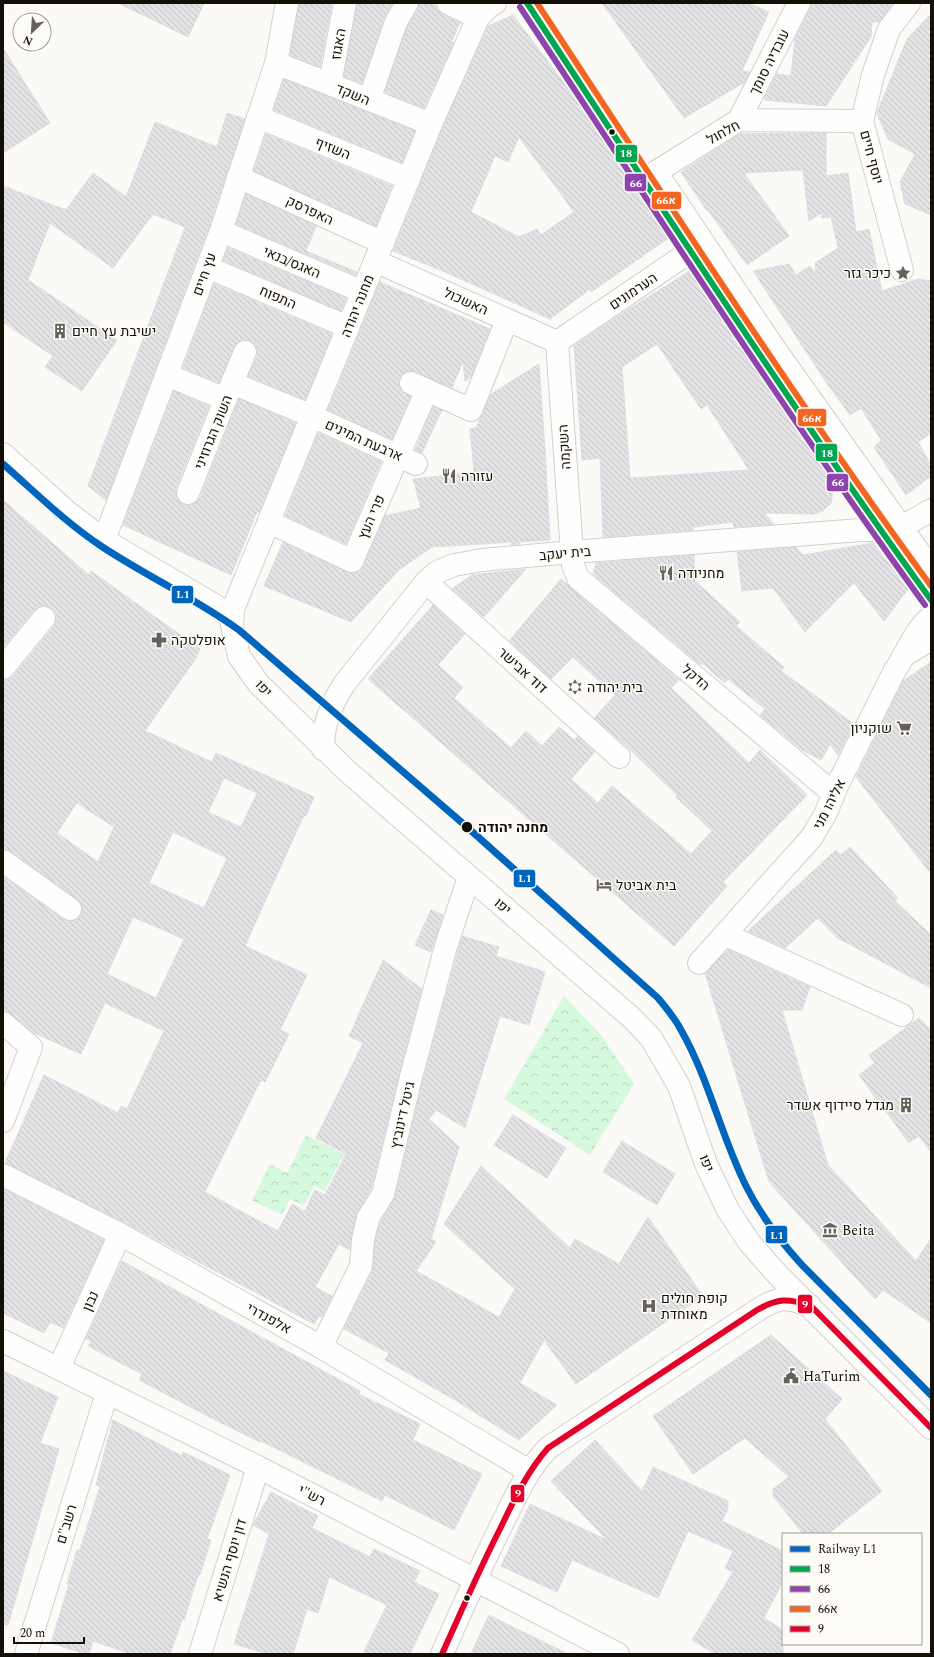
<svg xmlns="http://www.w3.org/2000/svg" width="934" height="1657" font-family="Spectral,Heebo,serif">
	<defs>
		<pattern id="park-crowns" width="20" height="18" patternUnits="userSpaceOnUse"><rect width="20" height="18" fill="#d6f8df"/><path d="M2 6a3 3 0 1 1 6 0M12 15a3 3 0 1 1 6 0" fill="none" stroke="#b7d4be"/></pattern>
		<pattern id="building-back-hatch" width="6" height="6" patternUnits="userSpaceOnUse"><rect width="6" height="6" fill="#e3e2e5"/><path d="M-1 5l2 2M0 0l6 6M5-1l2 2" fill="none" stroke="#c2c1c3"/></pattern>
	</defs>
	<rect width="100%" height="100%" fill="#fcfaf7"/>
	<g fill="url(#park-crowns)">
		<polygon points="564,996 601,1035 634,1084 590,1155 504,1099"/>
		<polygon points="306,1135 344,1154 325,1191 314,1186 304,1206 290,1199 282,1215 252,1200 270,1164 287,1173"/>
	</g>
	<g fill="url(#building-back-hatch)" stroke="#dedde0" fill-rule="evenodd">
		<polygon points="118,3 204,3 188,37"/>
		<polygon points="299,3 332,3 320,67 290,55"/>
		<polygon points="357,3 393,3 384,18 362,83 344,76"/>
		<polygon points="419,3 436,3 437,10 442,14 460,23 451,43 454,42 424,108 385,92 407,27 418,9"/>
		<polygon points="602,3 748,3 769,12 742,71 750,72 745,82 684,118"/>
		<polygon points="811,3 893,3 879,22 872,22 871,37 826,106 765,100 765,97 777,74 791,76 795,39 810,9"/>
		<polygon points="931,14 931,215 905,204 900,182 915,154 888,139 877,113 907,39"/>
		<path d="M513 15 622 160 617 163 670 237 591 292 590 289 550 319 445 272 393 251 442 129 488 26ZM519 137 574 212 541 235 537 229 519 237 471 212 495 156 508 162Z"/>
		<polygon points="3,48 50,123 3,153"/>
		<polygon points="284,79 415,131 402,163 274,110"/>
		<polygon points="227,113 245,119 209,227 106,500 88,486 185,227 153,214 113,268 50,223 28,280 117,340 82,391 45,367 53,356 3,322 3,186 66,210 93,173 126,197 155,122 217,147"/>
		<polygon points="826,133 826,176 848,173 856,232 869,229 882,291 918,279 931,281 931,433 918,442 931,465 931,476 906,495 874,447 881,440 861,408 850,415 826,382 753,271 789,264 796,275 810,266 816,274 815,263 838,248 831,217 822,218 821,213 809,221 803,170 744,173 789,236 747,265 708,210 707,211 681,172 740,134"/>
		<polygon points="266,134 392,186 376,226 254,171"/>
		<polygon points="246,194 316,226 306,251 357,272 356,275 236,224"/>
		<polygon points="228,248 346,298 341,311 223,260"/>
		<path d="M693 269 723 311 721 312 828 475 833 491 831 503 824 510 815 514 764 513 774 524 734 527 733 522 693 527V530L603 537 600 458 582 460 574 346 621 314ZM657 344 701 409 707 405 749 470 630 478 622 367Z"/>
		<polygon points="380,282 490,329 471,377 465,381 463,362 452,388 416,372 409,371 403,373 399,378 399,385 401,391 411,396 392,439 328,410"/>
		<polygon points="214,284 332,334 305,400 248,376 257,357 257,351 255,345 249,340 243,340 238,342 234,347 219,383 183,368"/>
		<polygon points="539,364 545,449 550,540 517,542 520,544 510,545 514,542 432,547 399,570 351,622 264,586 283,542 347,572 354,573 360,571 363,566 385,516 421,508 413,479 474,472 470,429 476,428 491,394"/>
		<polygon points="174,391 209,406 176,488 176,494 178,500 184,505 190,505 195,503 200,498 239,399 296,423 259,512 257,512 231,575 123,525"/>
		<polygon points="433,407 442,410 422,453 415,450"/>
		<polygon points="318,433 381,462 346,544 285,516"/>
		<path d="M3 500 89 575 91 571 200 649 196 658 145 731 212 762 216 753 314 797 306 816 304 815 245 946 307 975 280 1030 289 1034 265 1082 261 1080 205 1192 278 1231 292 1204 305 1211 315 1190 325 1195 346 1154 316 1138 363 1043 349 1036 383 960 422 989 399 1074 371 1189 356 1215 350 1250 339 1244 315 1287 332 1296 322 1317 319 1316 314 1324 126 1223 5 1163 44 1075 118 1113 121 1106 127 1109 164 1031 105 1003 81 1054 32 1032 11 1014 3 1011V876L63 919 69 921 75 920 80 916 82 910 81 904 77 899 10 851 3 849V680H8L13 676 54 626 56 620V613L52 608 46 606H39L34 610 3 648ZM224 778 257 793 241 827 208 812ZM77 803 114 827 98 862 57 833ZM173 832 227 858 204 908 149 883ZM133 917 184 939 156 998 107 974Z"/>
		<polygon points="873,543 908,589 884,621 854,583 805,632 773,588 742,591 737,552 796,547 803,555"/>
		<polygon points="694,555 695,581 740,622 736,626 784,667 781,671 854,724 838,755 830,744 821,760 802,750 760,715 765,709 728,679 725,683 702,663 701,665 593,574 596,563"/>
		<polygon points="526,569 484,617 452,589 472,575"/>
		<polygon points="561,579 679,680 671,688 749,763 760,750 807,795 723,882 727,886 674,946 368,679 433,605 465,634 438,665 463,687 454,698 511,748 526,731 542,746 559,727 574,740 578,736 595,752 571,779 598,803 612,786 691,854 712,831 676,797 677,795 622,742 594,718 615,695 573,657 551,679 509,641"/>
		<polygon points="931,662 931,874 856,777 903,681"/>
		<polygon points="850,847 898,898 895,901 931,935 931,988 836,937 818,918 785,948 748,931 836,850 841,855"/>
		<polygon points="431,910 443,915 431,952 415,945"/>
		<polygon points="462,936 499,947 496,956 545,972 529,1025 500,1016 465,1128 436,1110 429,1119 459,1147 431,1239 436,1242 416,1271 499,1317 515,1289 444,1224 481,1166 570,1248 575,1239 619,1264 648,1217 703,1296 576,1384 544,1340 520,1383 557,1405 519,1440 455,1400 385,1360 389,1353 344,1329 372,1272 375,1242 380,1223 395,1197 423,1080"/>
		<polygon points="728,950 810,987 802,1010 782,1010 828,1165 916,1261 931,1238 931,1323 883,1290 875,1299 769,1182 705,973"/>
		<polygon points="919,1018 931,1030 931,1152 919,1136 909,1143 859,1075 875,1063 869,1055"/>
		<polygon points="513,1115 566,1148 547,1178 494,1145"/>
		<polygon points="622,1141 675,1174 657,1205 603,1172"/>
		<polygon points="3,1189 104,1240 63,1328 50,1322 44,1333 3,1313"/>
		<polygon points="122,1261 360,1391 359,1394 420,1424 413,1440 482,1474 454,1530 385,1495 382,1501 261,1441 260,1442 225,1425 139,1380 142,1374 88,1346 91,1341 86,1339"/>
		<polygon points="771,1335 842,1399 825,1419 882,1491 828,1534 803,1534 773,1496 773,1489 789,1477 745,1438 693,1474 653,1416"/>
		<polygon points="3,1371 58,1397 40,1443 59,1449 8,1625 3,1624"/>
		<polygon points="113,1420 182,1456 183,1452 230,1475 207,1539 211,1540 200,1575 198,1575 184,1620 182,1620 170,1654 131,1654 93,1641 89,1654 85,1654 51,1643 69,1584 67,1584 77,1550 80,1550 100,1486 96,1485"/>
		<polygon points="595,1440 642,1491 653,1467 728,1501 728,1509 722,1521 783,1551 783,1581 764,1618 783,1630 783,1654 715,1654 692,1640 733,1572 725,1568 733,1551 688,1531 658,1598 572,1560 557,1592 501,1566 530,1504 607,1540 551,1481"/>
		<polygon points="271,1492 318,1516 312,1528 370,1557 374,1549 420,1571 414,1582 439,1594 410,1654 363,1654 387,1605 329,1577 318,1613 307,1609 293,1654 267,1654 234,1644 269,1534 253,1525"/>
		<polygon points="489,1615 519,1630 568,1654 471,1654"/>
	</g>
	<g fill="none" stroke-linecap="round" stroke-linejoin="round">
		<g stroke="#d3d0ca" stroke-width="24">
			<g id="minor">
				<polyline points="448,3 478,18"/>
				<polyline points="495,3 488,7 478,18 431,124 233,609 232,625 239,656 258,683 347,771 633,1019 651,1038 679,1086 706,1164 728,1210 749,1242 777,1274 931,1428"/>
				<polyline points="276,63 431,124"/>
				<polyline points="330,84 345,3"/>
				<polyline points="369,100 396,22 407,3"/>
				<polyline points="258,117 409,179"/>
				<polyline points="739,120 799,3"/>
				<polyline points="656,172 770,342 931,569"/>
				<polyline points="238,177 383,243"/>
				<polyline points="648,183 656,172 739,120 862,121"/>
				<polyline points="221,231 363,292"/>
				<polyline points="375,261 557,342"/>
				<polyline points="207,267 348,327"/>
				<polyline points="902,270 862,121 873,75 889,29 909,3"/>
				<polyline points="557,342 572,552 573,565 578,578 834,794"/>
				<path d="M557 342 691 251C699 247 704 250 711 254"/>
				<polyline points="167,375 225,399"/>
				<polyline points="232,383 245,352"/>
				<polyline points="411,383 471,410 507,320"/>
				<polyline points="3,454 66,511 104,540 211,603 232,617"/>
				<polyline points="188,493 232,383 312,416 416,464"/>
				<polyline points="269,522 352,561 427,390"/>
				<polyline points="900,526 914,520 931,510"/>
				<polyline points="880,529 931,600"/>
				<polyline points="104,540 221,231 276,63 287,3"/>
				<polyline points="426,582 619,757"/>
				<polyline points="905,655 931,639"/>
				<polyline points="3,668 44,618"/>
				<path d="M323 749C323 724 331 704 345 683L426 582 437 572 454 565 482 560 572 552 861 530H889L908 537"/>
				<polyline points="3,861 70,909"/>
				<polyline points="726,935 902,1015"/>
				<path d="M699 963 811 838 825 815 837 786 894 672C907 653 913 632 931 617"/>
				<polyline points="3,1023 31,1047 3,1121"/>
				<polyline points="3,1175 120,1234 321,1347 529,1471"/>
				<polyline points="3,1341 258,1467 618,1654"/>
				<polyline points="321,1347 361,1266 363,1240 368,1218 383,1194 411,1077 446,946 469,877"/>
				<polyline points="59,1368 120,1234"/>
				<polyline points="26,1654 107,1393"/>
				<polyline points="200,1654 258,1467"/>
				<path d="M442 1654C461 1611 480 1568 501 1526 515 1498 527 1470 548 1448L764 1306C783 1296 790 1298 810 1306"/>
			</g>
		</g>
		<use href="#minor" stroke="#fffefe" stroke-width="22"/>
		<g stroke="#fdfbf6" stroke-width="9">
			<path id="bus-1" d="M527 3C659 203 790 406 931 600"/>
		</g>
		<g stroke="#fdfbf6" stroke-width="9">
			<path id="bus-2" d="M520 7C653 208 783 410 925 605"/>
		</g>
		<g stroke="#fdfbf6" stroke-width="9">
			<path id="bus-3" d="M537 3C666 199 793 397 931 586"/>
		</g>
		<g stroke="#fdfbf6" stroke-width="9">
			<path id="bus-4" d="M442 1654C461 1612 479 1570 500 1529 514 1500 527 1472 548 1448L757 1310C778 1298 788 1298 811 1306L931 1428"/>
		</g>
		<use href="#bus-1" stroke="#00a651" stroke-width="6"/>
		<use href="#bus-2" stroke="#8e44ad" stroke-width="6"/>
		<use href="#bus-3" stroke="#f26522" stroke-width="6"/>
		<use href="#bus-4" stroke="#e4002b" stroke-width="6"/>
		<g stroke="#fdfbf6" stroke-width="10">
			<path id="rail-1" d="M3 464C35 492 65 522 101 546 146 576 195 598 239 630L467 827 658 998C666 1008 675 1018 681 1030 709 1079 721 1136 746 1186 761 1216 780 1241 802 1265L931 1395"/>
		</g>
		<use href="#rail-1" stroke="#0065bd" stroke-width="7"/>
	</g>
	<defs>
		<g id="sight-bare" transform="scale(1.2)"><path d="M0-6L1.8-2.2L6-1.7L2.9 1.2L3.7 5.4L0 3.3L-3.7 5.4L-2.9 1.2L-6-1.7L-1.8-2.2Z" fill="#65625b" stroke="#fdfbf6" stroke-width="2.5" paint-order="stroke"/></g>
		<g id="building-bare" transform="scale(1.2)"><path d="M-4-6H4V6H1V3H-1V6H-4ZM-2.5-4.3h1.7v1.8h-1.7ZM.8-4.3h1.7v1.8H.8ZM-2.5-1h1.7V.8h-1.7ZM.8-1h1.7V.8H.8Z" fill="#65625b" stroke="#fdfbf6" stroke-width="2.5" paint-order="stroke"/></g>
		<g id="restaurant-bare" transform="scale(1.2)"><path d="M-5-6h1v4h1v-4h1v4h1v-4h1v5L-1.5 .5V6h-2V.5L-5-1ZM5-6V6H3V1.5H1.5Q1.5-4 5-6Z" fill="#65625b" stroke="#fdfbf6" stroke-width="2.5" paint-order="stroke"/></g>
		<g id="pharmacy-bare" transform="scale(1.2)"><path d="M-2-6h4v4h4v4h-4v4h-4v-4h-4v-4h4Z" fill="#65625b" stroke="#fdfbf6" stroke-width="2.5" paint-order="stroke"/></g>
		<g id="synagogue-bare" transform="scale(1.2)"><path d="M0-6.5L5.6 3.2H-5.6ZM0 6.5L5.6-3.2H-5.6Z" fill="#65625b" stroke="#fdfbf6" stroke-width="2.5" paint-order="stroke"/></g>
		<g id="supermarket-bare" transform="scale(1.2)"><path d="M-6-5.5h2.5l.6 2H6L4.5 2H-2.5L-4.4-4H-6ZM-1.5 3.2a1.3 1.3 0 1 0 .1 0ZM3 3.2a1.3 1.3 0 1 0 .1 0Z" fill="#65625b" stroke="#fdfbf6" stroke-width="2.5" paint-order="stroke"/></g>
		<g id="hotel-bare" transform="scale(1.2)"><path d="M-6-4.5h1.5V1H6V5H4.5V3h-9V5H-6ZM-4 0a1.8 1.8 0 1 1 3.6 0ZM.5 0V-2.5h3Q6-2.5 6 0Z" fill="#65625b" stroke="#fdfbf6" stroke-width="2.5" paint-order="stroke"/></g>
		<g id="museum-bare" transform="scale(1.2)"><path d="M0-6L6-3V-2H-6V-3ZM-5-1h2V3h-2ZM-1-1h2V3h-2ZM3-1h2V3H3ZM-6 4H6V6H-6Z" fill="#65625b" stroke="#fdfbf6" stroke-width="2.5" paint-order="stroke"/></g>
		<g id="hospital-bare" transform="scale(1.2)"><path d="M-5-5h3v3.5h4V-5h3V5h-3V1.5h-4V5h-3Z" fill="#65625b" stroke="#fdfbf6" stroke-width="2.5" paint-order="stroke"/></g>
		<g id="civic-bare" transform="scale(1.2)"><path d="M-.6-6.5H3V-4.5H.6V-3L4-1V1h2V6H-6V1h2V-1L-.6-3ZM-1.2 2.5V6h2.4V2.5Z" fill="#65625b" stroke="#fdfbf6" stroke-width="2.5" paint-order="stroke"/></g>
	</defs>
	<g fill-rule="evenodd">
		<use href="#sight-bare" x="903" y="273"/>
		<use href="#building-bare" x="60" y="331"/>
		<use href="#restaurant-bare" x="449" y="476"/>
		<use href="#restaurant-bare" x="666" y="573"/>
		<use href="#pharmacy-bare" x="159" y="640"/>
		<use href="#synagogue-bare" x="575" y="687"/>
		<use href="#supermarket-bare" x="904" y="728"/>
		<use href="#hotel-bare" x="604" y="885"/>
		<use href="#building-bare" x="906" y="1105"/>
		<use href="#museum-bare" x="830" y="1230"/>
		<use href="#hospital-bare" x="649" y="1306"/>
		<use href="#civic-bare" x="791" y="1376"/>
	</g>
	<g fill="#141007" stroke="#fdfbf6" stroke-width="1.5">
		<circle cx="612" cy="132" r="3.5"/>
		<circle cx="467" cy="827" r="6"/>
		<circle cx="467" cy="1598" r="3.5"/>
	</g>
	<g text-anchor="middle" stroke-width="3" stroke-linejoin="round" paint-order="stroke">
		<g font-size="14" fill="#141007" stroke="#fdfbf6">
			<text transform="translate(338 44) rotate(-80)" y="5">האגוז</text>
			<text transform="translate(769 62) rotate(-63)" y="5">עובדיה סומך</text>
			<text transform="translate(353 94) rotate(22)" y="5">השקד</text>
			<text transform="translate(723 132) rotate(-29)" y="5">חלחול</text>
			<text transform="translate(333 148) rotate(22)" y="5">השזיף</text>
			<text transform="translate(872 157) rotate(75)" y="5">יוסף חיים</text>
			<text transform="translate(310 210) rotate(25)" y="5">האפרסק</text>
			<text transform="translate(292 262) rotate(23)" y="5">האגס/בנאי</text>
			<text transform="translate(204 274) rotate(-70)" y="5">עץ חיים</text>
			<text transform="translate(633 291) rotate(-34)" y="5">הערמונים</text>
			<text transform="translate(278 297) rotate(23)" y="5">התפוח</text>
			<text transform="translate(466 301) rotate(24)" y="5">האשכול</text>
			<text transform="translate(357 306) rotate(-68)" y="5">מחנה יהודה</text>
			<text transform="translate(213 432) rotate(-68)" y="5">השוק הגרוזיני</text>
			<text transform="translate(364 440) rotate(24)" y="5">ארבעת המינים</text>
			<text transform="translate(564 447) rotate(-94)" y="5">השקמה</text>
			<text transform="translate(371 517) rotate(-66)" y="5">פרי העץ</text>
			<text transform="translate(565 553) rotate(-5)" y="5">בית יעקב</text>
			<text transform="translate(523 670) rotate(42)" y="5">דוד אבישר</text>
			<text transform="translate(696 677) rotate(40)" y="5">הדקל</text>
			<text transform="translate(264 688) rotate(47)" y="5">יפו</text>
			<text transform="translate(829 804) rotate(-63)" y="5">אליהו מני</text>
			<text transform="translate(503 906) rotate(41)" y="5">יפו</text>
			<text transform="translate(402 1115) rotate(-77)" y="5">גיטל דינוביץ</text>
			<text transform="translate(707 1163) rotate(68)" y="5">יפו</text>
			<text transform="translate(90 1301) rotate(-66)" y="5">נבון</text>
			<text transform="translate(269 1318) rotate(29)" y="5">אלפנדרי</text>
			<text transform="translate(312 1495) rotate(27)" y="5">רש"י</text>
			<text transform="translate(66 1524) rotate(-73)" y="5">רשב"ם</text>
			<text transform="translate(229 1560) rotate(-73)" y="5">דון יוסף הנשיא</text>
		</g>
		<g font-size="14" fill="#141007" stroke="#fdfbf6" text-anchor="start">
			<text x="891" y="278" text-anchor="end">כיכר גזר</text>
			<text x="72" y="336">ישיבת עץ חיים</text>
			<text x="461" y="481">עזורה</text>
			<text x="678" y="578">מחניודה</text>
			<text x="171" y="645">אופלטקה</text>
			<text x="587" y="692">בית יהודה</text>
			<text x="892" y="733" text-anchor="end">שוקניון</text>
			<text x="616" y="890">בית אביטל</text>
			<text x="894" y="1110" text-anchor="end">מגדל סיידוף אשדר</text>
			<text x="842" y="1235">Beita</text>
			<text x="661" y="1303">קופת חולים<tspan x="661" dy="16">מאוחדת</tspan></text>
			<text x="803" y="1381">HaTurim</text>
		</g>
		<g font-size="14" font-weight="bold" fill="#141007" stroke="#fdfbf6" text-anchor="start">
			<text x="478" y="832">מחנה יהודה</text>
		</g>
	</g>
	<g stroke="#fdfbf6" stroke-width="1.5">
		<rect x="615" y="144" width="23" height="19" rx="4" fill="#00a651"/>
		<rect x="624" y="173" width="23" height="19" rx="4" fill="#8e44ad"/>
		<rect x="651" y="191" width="31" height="19" rx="4" fill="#f26522"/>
		<rect x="797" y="408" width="30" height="19" rx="4" fill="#f26522"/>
		<rect x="815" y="443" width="23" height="19" rx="4" fill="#00a651"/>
		<rect x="826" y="473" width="23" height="19" rx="4" fill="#8e44ad"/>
		<rect x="171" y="585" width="23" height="19" rx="4" fill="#0065bd"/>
		<rect x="513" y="869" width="23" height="19" rx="4" fill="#0065bd"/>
		<rect x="765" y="1225" width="23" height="19" rx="4" fill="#0065bd"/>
		<rect x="797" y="1294" width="16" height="20" rx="4" fill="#e4002b"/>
		<rect x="510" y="1484" width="15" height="19" rx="4" fill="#e4002b"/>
	</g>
	<g font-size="11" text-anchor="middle" font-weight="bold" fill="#fff">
		<text x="626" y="157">18</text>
		<text x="636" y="187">66</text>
		<text x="666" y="204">66א</text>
		<text x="812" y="422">66א</text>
		<text x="827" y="457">18</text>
		<text x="838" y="486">66</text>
		<text x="183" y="598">L1</text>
		<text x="525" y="882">L1</text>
		<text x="777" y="1239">L1</text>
		<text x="805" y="1308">9</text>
		<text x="518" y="1497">9</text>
	</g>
	<rect width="934" height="1657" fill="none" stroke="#141007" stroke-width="8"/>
	<rect x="782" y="1533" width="140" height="112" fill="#fdfbf6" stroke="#a09d96"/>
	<rect x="790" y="1546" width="20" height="6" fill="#0065bd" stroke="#a09d96"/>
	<text x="818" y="1553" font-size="12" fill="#141007">Railway L1</text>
	<rect x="790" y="1566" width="20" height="6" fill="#00a651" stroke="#a09d96"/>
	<text x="818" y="1573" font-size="12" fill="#141007">18</text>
	<rect x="790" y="1586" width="20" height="6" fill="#8e44ad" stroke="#a09d96"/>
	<text x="818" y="1593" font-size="12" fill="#141007">66</text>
	<rect x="790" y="1606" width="20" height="6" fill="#f26522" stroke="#a09d96"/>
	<text x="818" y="1613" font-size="12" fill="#141007">66א</text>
	<rect x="790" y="1626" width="20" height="6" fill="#e4002b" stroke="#a09d96"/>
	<text x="818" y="1633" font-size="12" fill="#141007">9</text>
	<g transform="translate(32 32) rotate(205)"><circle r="19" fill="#fdfbf6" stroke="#a09d96"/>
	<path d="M0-3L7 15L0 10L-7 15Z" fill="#65625b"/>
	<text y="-6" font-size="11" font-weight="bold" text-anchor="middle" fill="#141007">N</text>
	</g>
	<path d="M14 1637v6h70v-6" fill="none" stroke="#141007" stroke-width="2"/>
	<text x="20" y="1637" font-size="12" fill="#141007" stroke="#fdfbf6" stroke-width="3" paint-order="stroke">20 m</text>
</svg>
